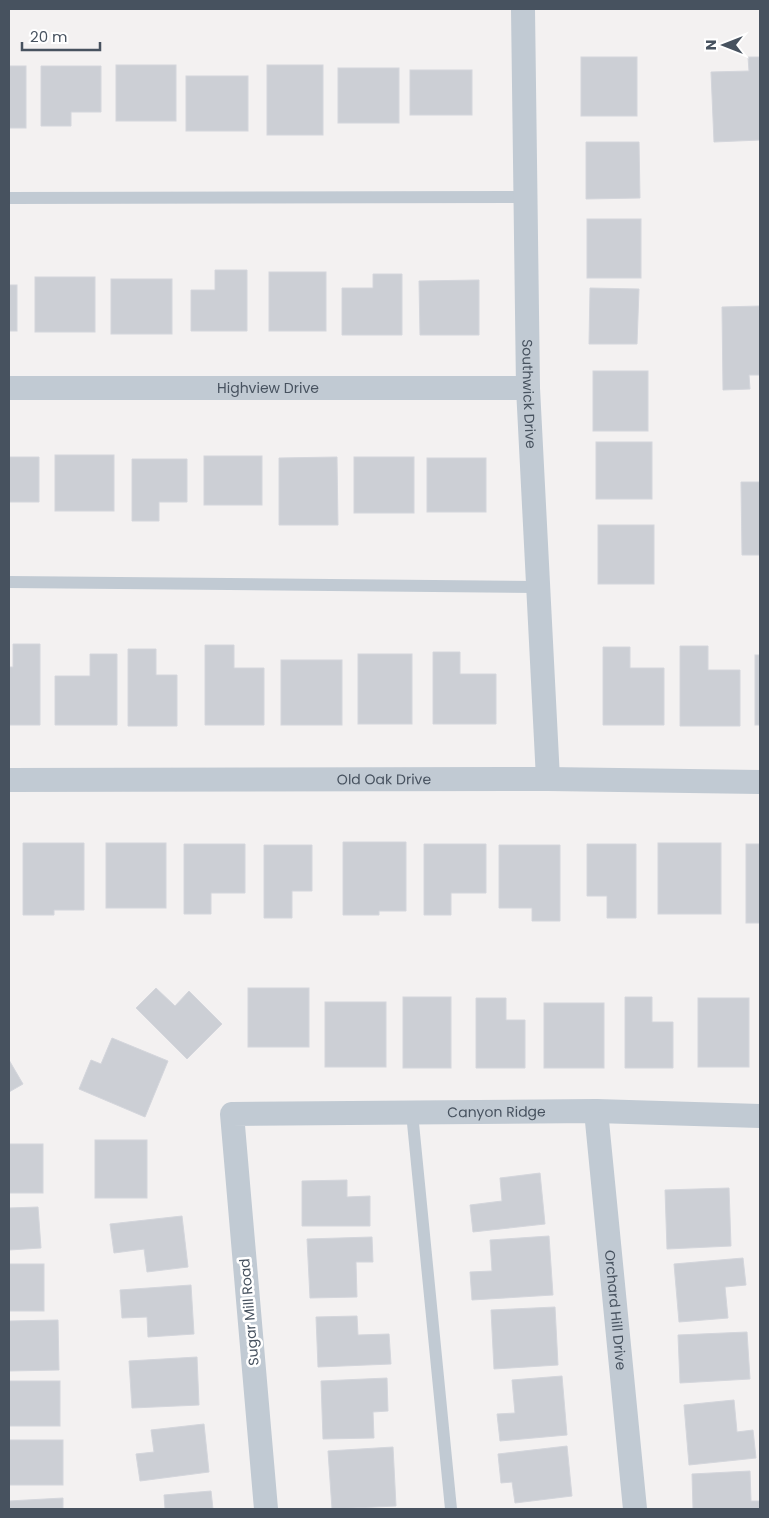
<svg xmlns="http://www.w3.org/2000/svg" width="769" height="1518" font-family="Poppins,sans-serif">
	<rect width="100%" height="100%" fill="#f3f1f1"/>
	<g fill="#cccfd5" stroke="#d4d6dc">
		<rect x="581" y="57" width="56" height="59"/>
		<polygon points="748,57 760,57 760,140 714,142 711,72 749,71"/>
		<rect x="116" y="65" width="60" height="56"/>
		<rect x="267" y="65" width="56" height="70"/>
		<rect x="9" y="66" width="17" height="62"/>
		<polygon points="41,66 101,66 101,112 71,112 71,126 41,126"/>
		<rect x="338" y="68" width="61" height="55"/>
		<rect x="410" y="70" width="62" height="45"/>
		<rect x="186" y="76" width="62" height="55"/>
		<polygon points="586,142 639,142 640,198 586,199"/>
		<rect x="587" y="219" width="54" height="59"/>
		<polygon points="215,270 247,270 247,331 191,331 191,290 215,290"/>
		<rect x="269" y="272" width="57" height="59"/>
		<polygon points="373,274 402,274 402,335 342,335 342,288 373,288"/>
		<rect x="35" y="277" width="60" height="55"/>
		<rect x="111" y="279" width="61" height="55"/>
		<polygon points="479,280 479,335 420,335 419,281"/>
		<rect x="9" y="285" width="8" height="46"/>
		<polygon points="590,288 639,289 637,344 589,344"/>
		<polygon points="760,306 760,375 749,375 750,389 723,390 722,307"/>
		<rect x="593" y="371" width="55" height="60"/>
		<rect x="596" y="442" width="56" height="57"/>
		<rect x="55" y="455" width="59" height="56"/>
		<rect x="204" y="456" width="58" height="49"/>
		<polygon points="9,457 39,457 39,502 9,502 9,517"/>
		<polygon points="337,457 338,525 279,525 279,458"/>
		<rect x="354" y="457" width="60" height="56"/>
		<rect x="427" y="458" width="59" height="54"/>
		<polygon points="132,459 187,459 187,502 159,502 159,521 132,521"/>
		<polygon points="741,482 760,482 760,555 742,555"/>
		<rect x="598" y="525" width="56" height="59"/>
		<polygon points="13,644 40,644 40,725 9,725 9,667 13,667"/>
		<polygon points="205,645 234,645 234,668 264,668 264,725 205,725"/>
		<polygon points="680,646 708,646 708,670 740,670 740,726 680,726"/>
		<polygon points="603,647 630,647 630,668 664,668 664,725 603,725"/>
		<polygon points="128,649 156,649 156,675 177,675 177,726 128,726"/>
		<polygon points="433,652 460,652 460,674 496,674 496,724 433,724"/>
		<polygon points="90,654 117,654 117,725 55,725 55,676 90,676"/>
		<rect x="358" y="654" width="54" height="70"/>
		<rect x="755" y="655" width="5" height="70"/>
		<rect x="281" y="660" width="61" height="65"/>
		<polygon points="343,842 406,842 406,911 379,911 379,915 343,915"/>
		<polygon points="23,843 84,843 84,910 54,910 54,915 23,915"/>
		<rect x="106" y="843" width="60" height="65"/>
		<rect x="658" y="843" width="63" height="71"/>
		<polygon points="184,844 245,844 245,893 211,893 211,914 184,914"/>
		<polygon points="424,844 486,844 486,893 451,893 451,915 424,915"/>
		<polygon points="587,844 636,844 636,918 607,918 607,896 587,896"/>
		<rect x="746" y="844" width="14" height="79"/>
		<polygon points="264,845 312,845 312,891 292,891 292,918 264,918"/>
		<polygon points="499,845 560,845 560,921 532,921 532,908 499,908"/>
		<polygon points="156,988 175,1006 189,991 222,1024 187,1059 136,1008"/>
		<rect x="248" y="988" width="61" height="59"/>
		<rect x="403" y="997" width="48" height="71"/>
		<polygon points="625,997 652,997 652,1022 673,1022 673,1068 625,1068"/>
		<polygon points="476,998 506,998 506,1020 525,1020 525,1068 476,1068"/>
		<rect x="698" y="998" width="51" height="69"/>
		<rect x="325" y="1002" width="61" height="65"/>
		<rect x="544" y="1003" width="60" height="65"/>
		<polygon points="112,1038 168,1061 145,1117 79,1089 91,1060 101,1064"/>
		<polygon points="9,1060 23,1084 9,1092"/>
		<rect x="95" y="1140" width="52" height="58"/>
		<rect x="9" y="1144" width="34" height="49"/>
		<polygon points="540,1173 545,1224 473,1232 470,1205 502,1201 500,1178"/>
		<polygon points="347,1180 347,1197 370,1196 370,1226 302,1226 302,1181"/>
		<polygon points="729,1188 731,1246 667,1249 665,1190"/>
		<polygon points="38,1207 41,1248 9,1250 9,1208"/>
		<polygon points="182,1216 188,1267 147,1272 144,1249 114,1253 110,1224"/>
		<polygon points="549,1236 553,1295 472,1300 470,1272 492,1271 490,1240"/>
		<polygon points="372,1237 373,1262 356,1262 357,1297 310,1298 307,1239"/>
		<polygon points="743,1258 746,1285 725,1287 728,1318 679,1322 674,1264"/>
		<rect x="9" y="1264" width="35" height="47"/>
		<polygon points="191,1285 194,1334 148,1337 147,1317 122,1318 120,1290"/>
		<polygon points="555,1307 558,1365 494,1369 491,1310"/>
		<polygon points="357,1316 358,1335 389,1334 391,1364 318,1367 316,1317"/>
		<polygon points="58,1320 59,1370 9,1371 9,1321"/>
		<polygon points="747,1332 750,1379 680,1383 678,1335"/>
		<polygon points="197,1357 199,1405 132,1408 129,1361"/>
		<polygon points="562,1376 567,1435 500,1441 497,1414 515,1413 512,1380"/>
		<polygon points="387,1378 388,1411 373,1412 374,1438 323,1439 321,1381"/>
		<rect x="9" y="1381" width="51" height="45"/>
		<polygon points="734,1400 737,1432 753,1430 756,1458 689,1465 684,1405"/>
		<polygon points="204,1424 209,1472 140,1481 136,1454 154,1452 151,1430"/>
		<rect x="9" y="1440" width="54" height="45"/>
		<polygon points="567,1446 572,1496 515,1503 512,1482 501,1483 498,1454"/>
		<polygon points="393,1447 396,1506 332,1509 328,1451"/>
		<polygon points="750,1471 751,1501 760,1501 760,1509 693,1509 692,1474"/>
		<polygon points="211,1491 213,1509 165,1509 164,1495"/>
		<polygon points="63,1498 63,1509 9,1509 9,1501"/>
	</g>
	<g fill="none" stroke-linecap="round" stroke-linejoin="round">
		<g stroke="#c1cad3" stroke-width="12">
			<polyline points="9,198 525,197"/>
			<polyline points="9,582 538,587"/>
			<polyline points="412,1113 451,1509"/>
		</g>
		<g stroke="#c1cad3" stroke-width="24">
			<path id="s1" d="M523 9 528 388 548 779"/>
			<path id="s2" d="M9 388H528"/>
			<path id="s3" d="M9 780 548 779 760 782"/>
			<path id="s4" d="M596 1111 635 1509"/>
			<path id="s5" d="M266 1509 232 1114 596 1111 760 1116"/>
		</g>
	</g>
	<g text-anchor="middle" stroke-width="5" stroke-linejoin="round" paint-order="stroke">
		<g font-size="14" fill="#47525f" stroke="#fff">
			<text dy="5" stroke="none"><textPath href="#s2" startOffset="259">Highview Drive</textPath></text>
			<text dy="5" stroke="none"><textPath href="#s1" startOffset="385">Southwick Drive</textPath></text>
			<text dy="5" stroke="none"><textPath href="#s3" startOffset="375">Old Oak Drive</textPath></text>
			<text dy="5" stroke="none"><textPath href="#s5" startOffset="661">Canyon Ridge</textPath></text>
			<text dy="5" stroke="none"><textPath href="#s4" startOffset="200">Orchard Hill Drive</textPath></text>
			<text transform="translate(249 1312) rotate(-95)" y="5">Sugar Mill Road</text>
		</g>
	</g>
	<rect width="769" height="1518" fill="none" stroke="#47525f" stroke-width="20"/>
	<g transform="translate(724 45) rotate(270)" stroke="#ffffff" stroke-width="4" paint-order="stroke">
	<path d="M0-4L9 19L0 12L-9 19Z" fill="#47525f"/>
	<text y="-8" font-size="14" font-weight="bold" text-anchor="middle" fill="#47525f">N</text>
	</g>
	<path d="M22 42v8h78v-8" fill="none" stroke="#47525f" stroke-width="2.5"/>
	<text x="30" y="42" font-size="15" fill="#47525f" stroke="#ffffff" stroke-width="4" paint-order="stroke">20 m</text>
</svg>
